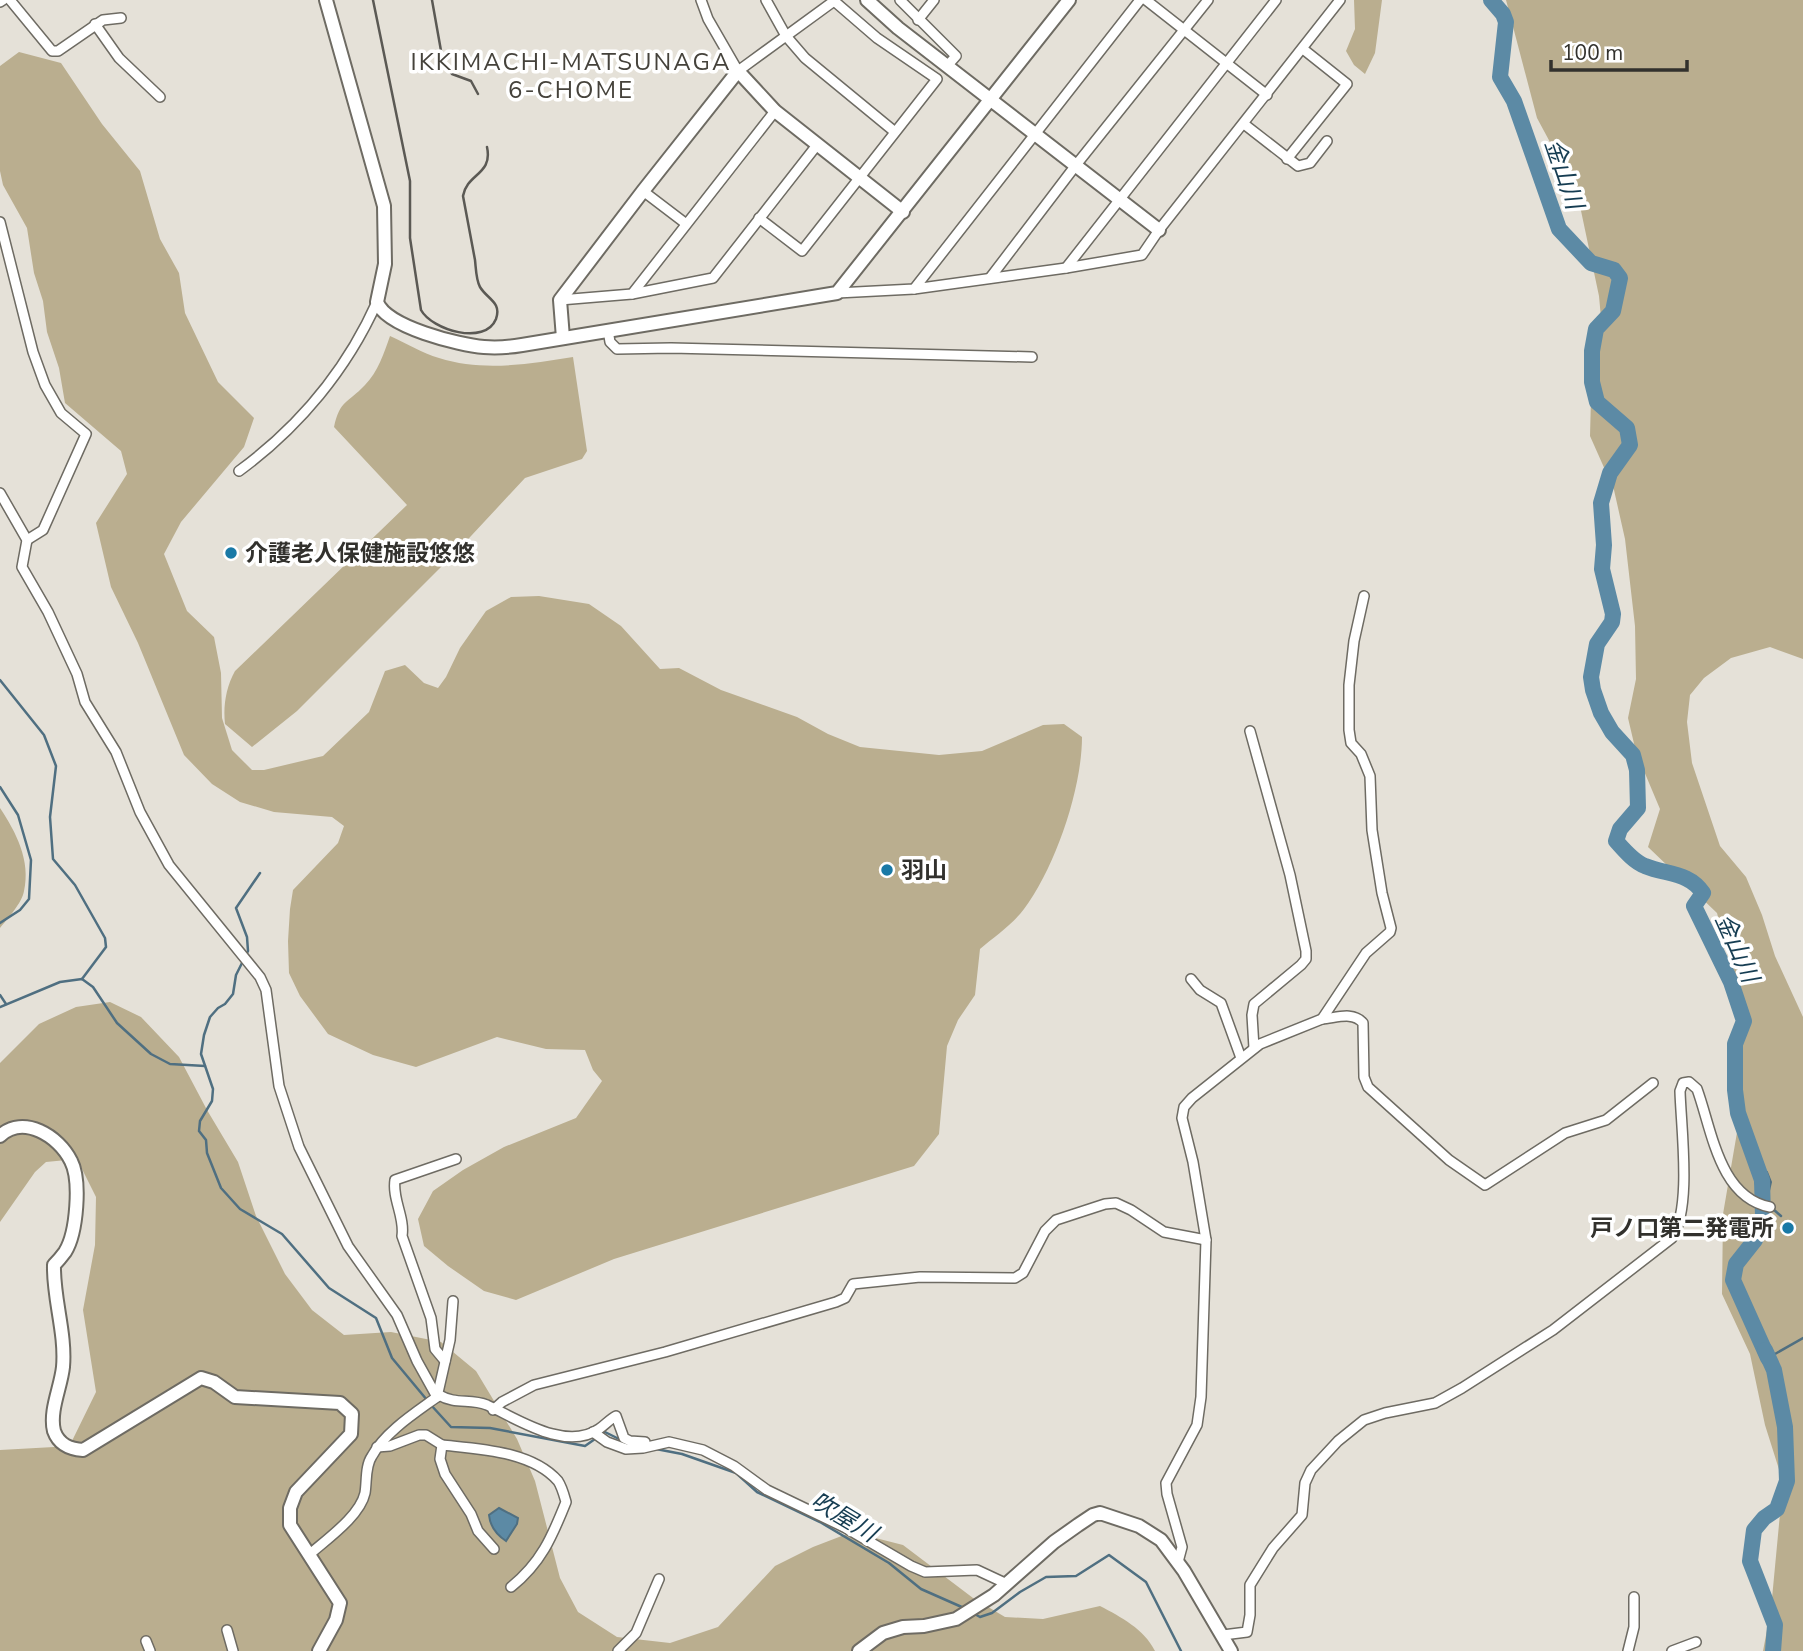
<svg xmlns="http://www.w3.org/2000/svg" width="1803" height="1651" font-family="'Nunito Sans','Noto Sans JP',sans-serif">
	<rect width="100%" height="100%" fill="#e5e1d8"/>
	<g fill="#baae8f">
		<polygon points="1354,0 1382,0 1375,53 1365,74 1354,65 1346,51 1355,29"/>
		<polygon points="1506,0 1803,0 1803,659 1770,647 1731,658 1704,678 1690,695 1687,722 1692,763 1720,846 1746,877 1762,915 1775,956 1803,1017 1803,1651 1763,1651 1771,1609 1783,1482 1765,1425 1750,1354 1722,1294 1723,1214 1740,1115 1743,1050 1736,988 1717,913 1648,847 1660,809 1636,752 1628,718 1636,679 1635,626 1625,539 1614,490 1590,436 1591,398 1601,318 1599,296 1580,206 1558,157 1537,118"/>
		<path d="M19 52 61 63 102 124 140 171 160 239 179 273 185 313 218 382 254 418 244 447 181 522 164 554 187 611 214 637 221 673 222 718 232 750 252 770H264L323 756 369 712 385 671 405 665 424 683 438 688 446 677 460 648 486 611 511 597 539 596 589 604 621 626 660 669 679 668 721 690 797 717 828 734 860 747 939 755 982 751 1043 725 1064 724 1082 737C1082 789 1055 868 1024 909 1013 924 994 937 980 949L975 995 958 1020 947 1046 939 1134 914 1166 614 1259 516 1300 484 1291 448 1266 424 1246 418 1219 433 1191 463 1170 504 1147 576 1118 602 1081 593 1070 585 1050 546 1049 497 1037 416 1067 373 1055 328 1034 300 996 289 973 288 941 290 909 293 890 338 843 344 826 332 817 274 812 240 802 212 784 184 755 138 643 111 587 96 523 127 474 121 451 65 403 59 368 47 332 43 301 34 273 27 228 3 185 0 171V66Z"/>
		<path d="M390 336C406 343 422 353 439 358 483 372 529 364 573 357L587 451 582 459 525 478 458 550 297 711 252 747 225 724C223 706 226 687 235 671L407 505 334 427C340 400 347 404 365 385 378 372 384 353 390 336Z"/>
		<path d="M0 808C16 832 31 861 24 891 22 903 8 918 0 928Z"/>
		<path d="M110 1002 141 1017 179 1057 207 1110 238 1162 256 1216 285 1274 312 1310 344 1335 391 1332 441 1342 476 1371 517 1439 535 1481 560 1578 578 1612 617 1637 670 1643 718 1627 775 1566 813 1547 852 1532 903 1545 973 1598 1005 1617 1043 1619 1100 1606C1121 1617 1144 1629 1155 1651H0V1450L54 1447 71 1443 96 1392 83 1310 95 1245 96 1197 77 1159 46 1162 35 1172 0 1222V1063L39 1024 76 1007Z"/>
	</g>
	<g fill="#5c8aa5" stroke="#4f6f81" stroke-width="2">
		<polygon points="1767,1172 1771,1182 1766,1204 1758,1199 1754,1173"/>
		<path d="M499 1508 518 1518 517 1524 506 1541C497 1535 490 1526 489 1515Z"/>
	</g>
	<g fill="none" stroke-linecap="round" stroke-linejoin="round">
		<g stroke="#4f6f81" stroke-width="2.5">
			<polyline points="0,680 44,735 56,766 50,817 53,859 75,885 105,938 106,947 82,979"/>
			<polyline points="0,787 18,815 31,860 29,899 20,910 0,923"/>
			<polyline points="260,873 236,908 247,937 248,951 236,975 233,994 225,1004 218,1008 210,1017 204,1035 201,1054 213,1089 212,1101 200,1121 199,1131 206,1140 207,1153 221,1188 240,1209 282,1234 329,1288 376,1318 392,1358 427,1400"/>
			<polyline points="0,995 6,1004"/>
			<polyline points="0,1007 60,982 82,979 93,987 117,1023 151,1054 170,1064 205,1066"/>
			<polyline points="1773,1209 1781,1216"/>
			<polyline points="1768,1358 1803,1338"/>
			<polyline points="431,1405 451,1427 490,1428 585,1446 605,1432 623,1441"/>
			<polyline points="656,1449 682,1454 736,1473 757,1492 820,1522 889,1563 921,1589 964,1608"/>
			<polyline points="973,1613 980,1617 992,1613 1020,1592 1046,1577 1076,1576 1109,1555 1146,1582 1181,1651"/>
		</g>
		<g stroke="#5c8aa5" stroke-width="16">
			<path d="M1491 0 1503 14 1506 22 1500 77 1514 101 1559 229 1591 263 1614 270 1620 278 1613 311 1596 329 1592 351V382L1597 402 1627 428 1630 445 1610 473 1601 503 1604 545 1602 569 1613 614 1612 622 1597 644 1591 677 1593 690 1601 713 1612 732 1633 755 1637 770 1638 808 1620 829 1616 841C1624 850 1634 862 1645 866 1667 875 1689 872 1703 893L1694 906 1731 982 1744 1021 1735 1044V1090L1738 1113 1762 1180 1763 1216 1755 1240 1736 1264 1733 1280 1768 1358"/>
			<polyline points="1765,1350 1774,1370 1785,1427 1787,1481 1777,1509 1764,1518 1754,1530 1750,1561 1775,1625 1773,1651"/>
		</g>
		<g stroke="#6e6b63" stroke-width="12">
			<g id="street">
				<polyline points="10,0 52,51 58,51 103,20 121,18"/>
				<polyline points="701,0 708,19 738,71 834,1"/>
				<polyline points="766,0 786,36 805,58 895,132"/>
				<polyline points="900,0 956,56 947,66"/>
				<polyline points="1146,0 1267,95"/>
				<polyline points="0,2 3,0"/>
				<polyline points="918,20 934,0"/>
				<polyline points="95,24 119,58 160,97"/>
				<polyline points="1244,124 1298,166 1310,163 1327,141"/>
				<polyline points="1287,159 1347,84 1303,49"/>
				<polyline points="643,191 685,223"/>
				<polyline points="759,218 802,251 937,79 877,38 833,0"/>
				<polyline points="0,222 33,352 45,385 61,413 86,434 43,530 27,540"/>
				<polyline points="1066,268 1276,0"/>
				<polyline points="990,278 1076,165 1208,0"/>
				<polyline points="914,289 1140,0"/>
				<polyline points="837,293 914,289 1066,268 1142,255 1159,230 1340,0"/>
				<polyline points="632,294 775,111"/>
				<polyline points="560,300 632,294 713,278 817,145"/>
				<polyline points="608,330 610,342 617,349 671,348 1032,357"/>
				<path d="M239 471C299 427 347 369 377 302"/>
				<path d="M0 493 27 540 22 567 48 612 77 674 85 702 116 752 140 812 169 865 260 977 266 990 279 1086 299 1147 348 1246 397 1315 417 1361 437 1397C415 1413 385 1432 372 1456 365 1466 367 1481 365 1493 360 1516 327 1539 310 1554"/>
				<polyline points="1250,731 1290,875 1306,951 1306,959 1301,965 1254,1004 1252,1015 1254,1048"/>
				<polyline points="1191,979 1200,990 1221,1003 1241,1058"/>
				<path d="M1322 1019C1336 1018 1353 1011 1363 1023L1364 1077 1368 1087 1449 1160 1485 1185 1565 1133 1606 1120 1653 1083"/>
				<path d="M445 1361 435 1349 431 1318 402 1236C405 1217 392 1199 395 1180L456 1159"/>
				<path d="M439 1395C456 1405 470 1398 487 1405 516 1418 565 1452 599 1429 605 1425 610 1419 616 1416L624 1438 630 1441 645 1442"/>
				<polyline points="437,1397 450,1340 453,1301"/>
				<polyline points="493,1410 502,1402 534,1385 665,1352 836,1302 845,1298 853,1284 920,1277 1015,1278 1023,1273 1045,1231 1056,1220 1105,1204 1116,1203 1131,1210 1164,1232 1206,1240"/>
				<polyline points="593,1432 607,1442 626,1449 643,1448 669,1442 703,1450 734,1466 767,1490 846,1528 911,1566 925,1572 977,1570 1007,1584"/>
				<path d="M442 1445C479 1449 532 1451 558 1481 562 1487 564 1495 566 1502 552 1537 541 1563 511 1587"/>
				<polyline points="377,1447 390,1446 419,1435 426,1435 442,1445 440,1459 445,1474 471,1514 478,1531 494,1549"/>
				<polyline points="1178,1562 1182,1547 1167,1494 1166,1483 1197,1425 1201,1397 1206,1240 1193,1162 1182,1118 1184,1107 1192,1098 1260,1044 1322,1019 1366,953 1390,932 1391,928 1382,893 1372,830 1370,776 1361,754 1351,743 1349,730 1349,685 1354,641 1364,596"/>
				<polyline points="227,1630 233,1651"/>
				<path d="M1223 1635 1247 1632 1250 1615V1585L1273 1548 1302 1515 1305 1483 1311 1470 1338 1441 1364 1420 1385 1413 1435 1403 1462 1388 1553 1330 1672 1238C1692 1208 1681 1128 1680 1091L1683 1083 1689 1082 1697 1089C1712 1130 1719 1197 1770 1207"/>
				<polyline points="146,1641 150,1651"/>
				<polyline points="618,1651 636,1633 659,1579"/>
				<polyline points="1628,1651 1634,1627 1634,1597"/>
				<polyline points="1672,1651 1696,1642"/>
			</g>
		</g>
		<g stroke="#6e6b63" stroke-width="16">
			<g id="secondary">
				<path d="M326 0 384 206 385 264 377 302C386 327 459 345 484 347 496 348 510 347 522 345L837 293 1069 0"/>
				<polyline points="867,0 898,28 1159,230"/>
				<polyline points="563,338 560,300 643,191 738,71 775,111 903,212"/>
				<path d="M0 1136C23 1114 59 1136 71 1161 81 1180 77 1233 65 1252 62 1256 58 1261 54 1265 53 1298 66 1333 63 1367 61 1387 49 1411 54 1431 59 1445 70 1449 83 1450L201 1378 214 1382 235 1397 340 1403 352 1414 351 1434 296 1492 290 1508V1525L340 1603 336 1620 319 1651"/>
				<polyline points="859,1651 883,1633 903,1627 924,1626 956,1619 994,1595 1054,1542 1078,1525 1093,1515 1100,1513 1139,1526 1161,1540 1184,1571 1231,1651"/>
			</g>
		</g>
		<use href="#street" stroke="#fff" stroke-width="9"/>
		<use href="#secondary" stroke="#fff" stroke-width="12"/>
		<g stroke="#5b5954" stroke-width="2.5">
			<path d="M373 0 410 181V238L421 310C432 330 485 346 496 319 502 302 487 299 480 287 476 280 476 269 475 260 471 239 467 217 463 196 467 173 493 175 487 147"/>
			<polyline points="432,0 443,62 452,74 471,81 478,94"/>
		</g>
	</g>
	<g fill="#1979a6" stroke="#fff" stroke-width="2.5">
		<circle cx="231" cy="553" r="7"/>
		<circle cx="887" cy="870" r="7"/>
		<circle cx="1788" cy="1228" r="7"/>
	</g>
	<g text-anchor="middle" stroke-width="7" stroke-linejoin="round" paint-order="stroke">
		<g font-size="23" font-weight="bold" fill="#32312d" stroke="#fff" text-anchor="start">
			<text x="245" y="561">介護老人保健施設悠悠</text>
			<text x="901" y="878">羽山</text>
			<text x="1774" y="1236" text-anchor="end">戸ノ口第二発電所</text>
		</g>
		<g font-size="24" letter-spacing="2" fill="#45423b" stroke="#fff">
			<text x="571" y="70">IKKIMACHI-MATSUNAGA<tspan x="571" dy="28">6-CHOME</tspan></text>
		</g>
		<g font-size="24" font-style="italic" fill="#163d52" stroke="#fff">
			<text transform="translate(1564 174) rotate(71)" y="8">金山川</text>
			<text transform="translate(1737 948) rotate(66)" y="8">金山川</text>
			<text transform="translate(844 1517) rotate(31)" y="8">吹屋川</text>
		</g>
	</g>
	<path d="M1551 60v10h136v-10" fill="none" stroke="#32312d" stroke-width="3.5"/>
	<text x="1562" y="60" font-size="21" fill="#32312d" stroke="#ffffff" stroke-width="5" paint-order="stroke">100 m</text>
</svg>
